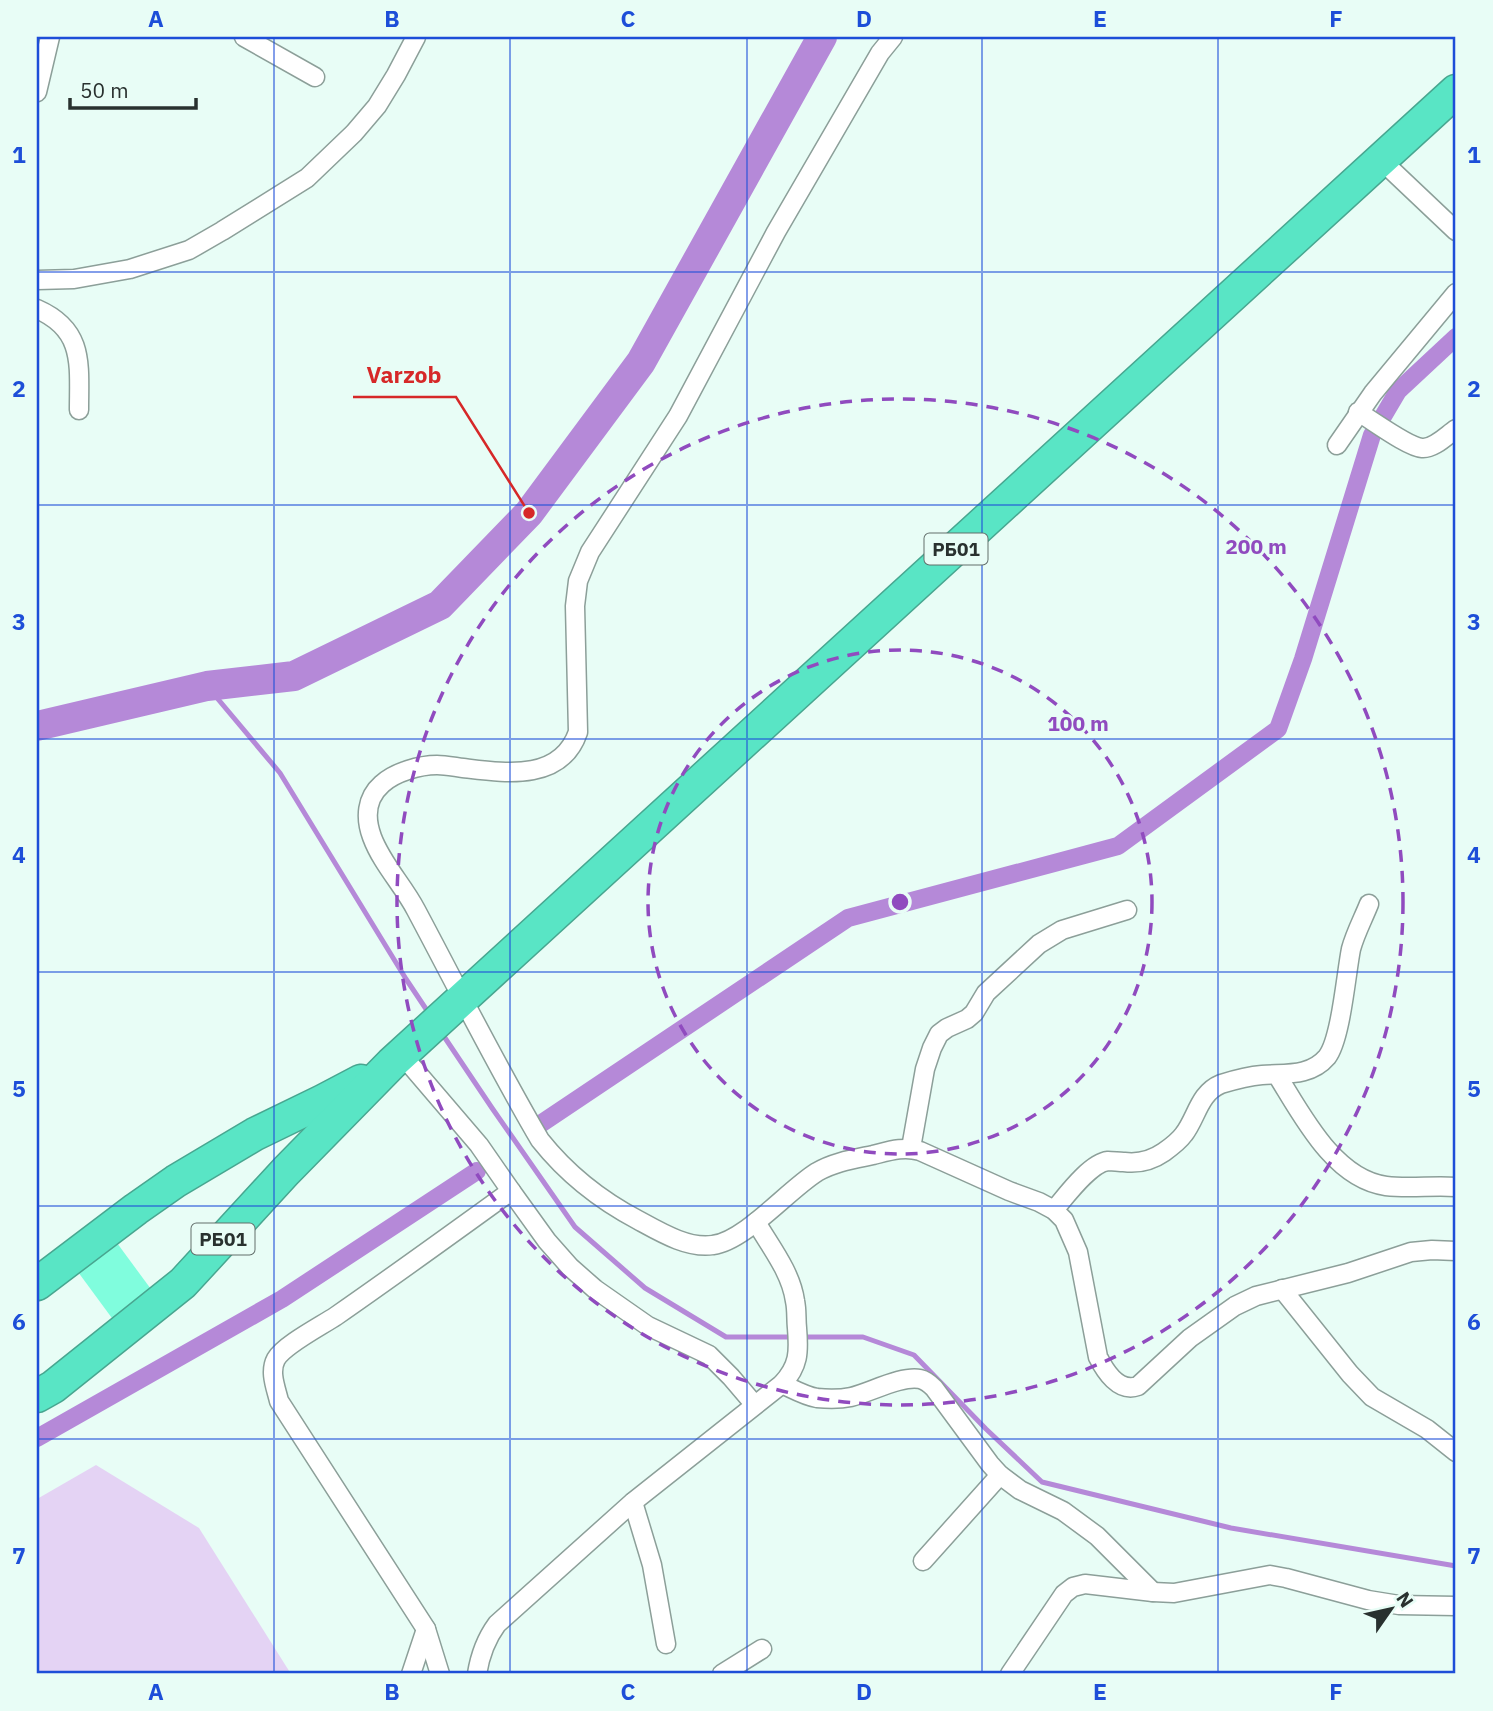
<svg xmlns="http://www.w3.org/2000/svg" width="1493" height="1711" font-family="'IBM Plex Sans',sans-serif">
	<rect width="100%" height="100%" fill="#e8fdf6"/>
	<polygon fill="#e4d3f4" points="96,1465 199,1528 291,1674 37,1674 37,1499"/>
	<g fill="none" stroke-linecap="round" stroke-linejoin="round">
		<g stroke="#b589d8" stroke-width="5">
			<polyline points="207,686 280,773 406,979 430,1015"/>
			<polyline points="441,1032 492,1108 575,1227 645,1288 726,1337 863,1337 914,1355 986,1429 1042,1482 1231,1528 1456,1566"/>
		</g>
		<g stroke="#b589d8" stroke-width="18">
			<polyline points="536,1127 848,918 1118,846 1278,729 1303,659 1372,435 1398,391 1456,337"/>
			<polyline points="37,1438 282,1299 477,1171"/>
		</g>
		<polyline stroke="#b589d8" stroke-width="30" points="37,726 207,686 294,676 440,605 529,513 641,362 822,37"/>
	</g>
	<polygon fill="#80fddd" points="106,1228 170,1315 131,1344 67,1257"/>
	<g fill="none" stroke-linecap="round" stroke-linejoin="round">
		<g stroke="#8c9f99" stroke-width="21">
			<g id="street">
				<polyline points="244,37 315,77"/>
				<path d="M893 37 880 53 776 232 678 416 590 552 578 581 575 606 578 732C561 782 505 773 463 768 455 767 445 765 437 765 420 765 395 772 382 784 366 798 365 818 372 837 382 864 403 885 416 910 457 987 496 1065 540 1140 567 1174 600 1200 638 1220 660 1232 688 1249 713 1245 745 1241 788 1190 817 1172 834 1162 854 1159 873 1155 889 1151 904 1146 920 1151L1009 1191 1039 1202 1054 1210 1064 1220 1078 1252 1098 1357C1105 1371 1119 1393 1138 1386L1190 1338 1235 1306 1256 1296 1348 1273 1411 1252 1432 1250 1456 1251"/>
				<polyline points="37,92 50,37"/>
				<polyline points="1381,160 1456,231"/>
				<polyline points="37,280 74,279 130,269 189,250 222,231 307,178 354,133 377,106 396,75 416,37"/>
				<path d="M37 309C85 330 79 365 79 410"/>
				<path d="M1358 412C1372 420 1408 447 1422 448 1434 449 1447 435 1456 429"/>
				<polyline points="1337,445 1373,393 1456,293"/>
				<path d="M402 1055 479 1145 511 1191C453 1233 395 1275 336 1316 321 1326 284 1345 276 1359 269 1372 276 1388 279 1401L426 1629 440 1674"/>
				<path d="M1277 1075C1302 1115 1334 1179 1386 1186 1410 1189 1433 1185 1456 1187"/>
				<polyline points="911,1148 925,1069 932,1048 939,1034 947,1028 967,1019 974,1013 986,993 1039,944 1062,930 1127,910"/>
				<polyline points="511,1191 547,1241 570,1267 595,1289 648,1326 709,1355 731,1377 754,1404"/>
				<path d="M1054 1210C1066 1196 1090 1163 1108 1161 1113 1161 1119 1162 1124 1162 1139 1164 1151 1161 1164 1152 1171 1147 1179 1141 1184 1134 1197 1117 1199 1093 1221 1084 1234 1080 1249 1076 1262 1075 1285 1073 1310 1077 1327 1057 1341 1039 1346 974 1351 949 1355 934 1363 919 1369 904"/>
				<polyline points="1282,1289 1350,1374 1372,1397 1427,1429 1456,1452"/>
				<path d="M782 1384C793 1389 805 1396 817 1398 828 1399 841 1399 851 1397 869 1393 902 1375 920 1379 925 1380 930 1384 934 1388L990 1464 1000 1475 1020 1490 1063 1511 1097 1536 1153 1592"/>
				<polyline points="633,1502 652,1565 666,1644"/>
				<polyline points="923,1561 1000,1475"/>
				<polyline points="411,1674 426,1629"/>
				<path d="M477 1674C480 1655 486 1639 497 1624L633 1502 782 1384C799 1366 799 1352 797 1328 796 1319 797 1310 795 1301 791 1272 770 1246 756 1222"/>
				<polyline points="722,1674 762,1649"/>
				<polyline points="1010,1674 1064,1594 1073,1587 1085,1584 1153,1592 1174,1593 1270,1575 1286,1578 1368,1600 1399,1605 1456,1606"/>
			</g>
		</g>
		<g stroke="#48a690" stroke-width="35">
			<g id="highway">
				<polyline points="37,1284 136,1209 176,1181 255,1134 323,1101 361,1081"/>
				<polyline points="37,1396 53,1387 183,1283 286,1171 392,1063 1456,91"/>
			</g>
		</g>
		<use href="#street" stroke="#fff" stroke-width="18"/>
		<use href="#highway" stroke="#59e5c5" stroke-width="32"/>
	</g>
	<path fill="none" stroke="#1d4ed8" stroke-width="2" stroke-opacity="0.55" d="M274 37V1674M510 37V1674M747 37V1674M982 37V1674M1218 37V1674M37 272H1456M37 505H1456M37 739H1456M37 972H1456M37 1206H1456M37 1439H1456"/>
	<g fill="none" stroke="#904bbf" stroke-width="3.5" stroke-dasharray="12 9">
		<circle cx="900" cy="902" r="252"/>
		<circle cx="900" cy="902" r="503"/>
	</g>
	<g text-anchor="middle" stroke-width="6" stroke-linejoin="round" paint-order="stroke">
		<g fill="#e8fdf6" stroke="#626e6b" stroke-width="2">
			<rect x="924.5" y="533.5" width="63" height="31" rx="5"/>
			<rect x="191.5" y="1223.5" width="63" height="31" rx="5"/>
		</g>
		<g font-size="19" font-weight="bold" fill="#29312f">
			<text x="956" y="556">РБ01</text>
			<text x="223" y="1246">РБ01</text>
		</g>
	</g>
	<circle cx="900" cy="902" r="10" fill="#904bbf" stroke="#e8fdf6" stroke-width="3.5"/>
	<g font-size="21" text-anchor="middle" font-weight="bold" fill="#904bbf" stroke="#e8fdf6" stroke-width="6" stroke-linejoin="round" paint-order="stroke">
		<text x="1256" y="554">200 m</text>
		<text x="1078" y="731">100 m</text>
	</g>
	<path fill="none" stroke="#d62828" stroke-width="2.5" d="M529 513L456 397H353"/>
	<circle fill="#d62828" stroke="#e8fdf6" stroke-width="2.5" cx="529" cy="513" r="7"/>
	<g font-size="23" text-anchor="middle" font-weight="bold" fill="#d62828" stroke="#e8fdf6" stroke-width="6" stroke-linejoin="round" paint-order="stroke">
		<text x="404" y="383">Varzob</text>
	</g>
	<rect width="1493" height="1711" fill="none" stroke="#e8fdf6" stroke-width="77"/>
	<g transform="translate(1391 1609) rotate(56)" stroke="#e8fdf6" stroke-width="5" paint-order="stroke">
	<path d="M0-5L12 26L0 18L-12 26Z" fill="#29312f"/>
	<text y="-10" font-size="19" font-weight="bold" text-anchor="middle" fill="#29312f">N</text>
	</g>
	<path d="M70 98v10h126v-10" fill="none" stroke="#29312f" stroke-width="3.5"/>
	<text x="80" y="98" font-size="21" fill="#29312f" stroke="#e8fdf6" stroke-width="5" paint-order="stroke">50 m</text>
	<rect x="38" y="38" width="1416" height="1634" fill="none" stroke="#1d4ed8" stroke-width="2.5"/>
	<g font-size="23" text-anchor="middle" font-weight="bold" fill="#1d4ed8">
		<text x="156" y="27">A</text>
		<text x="392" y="27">B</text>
		<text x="628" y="27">C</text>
		<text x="864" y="27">D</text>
		<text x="1100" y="27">E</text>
		<text x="1336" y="27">F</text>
		<text x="19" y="163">1</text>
		<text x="1474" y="163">1</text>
		<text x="19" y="397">2</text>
		<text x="1474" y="397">2</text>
		<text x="19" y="630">3</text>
		<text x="1474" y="630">3</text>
		<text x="19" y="863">4</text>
		<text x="1474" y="863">4</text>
		<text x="19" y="1097">5</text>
		<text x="1474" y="1097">5</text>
		<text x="19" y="1330">6</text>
		<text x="1474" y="1330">6</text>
		<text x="19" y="1564">7</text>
		<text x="1474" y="1564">7</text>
		<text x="156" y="1700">A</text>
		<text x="392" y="1700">B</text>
		<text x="628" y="1700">C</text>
		<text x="864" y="1700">D</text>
		<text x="1100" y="1700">E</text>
		<text x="1336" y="1700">F</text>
	</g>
</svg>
